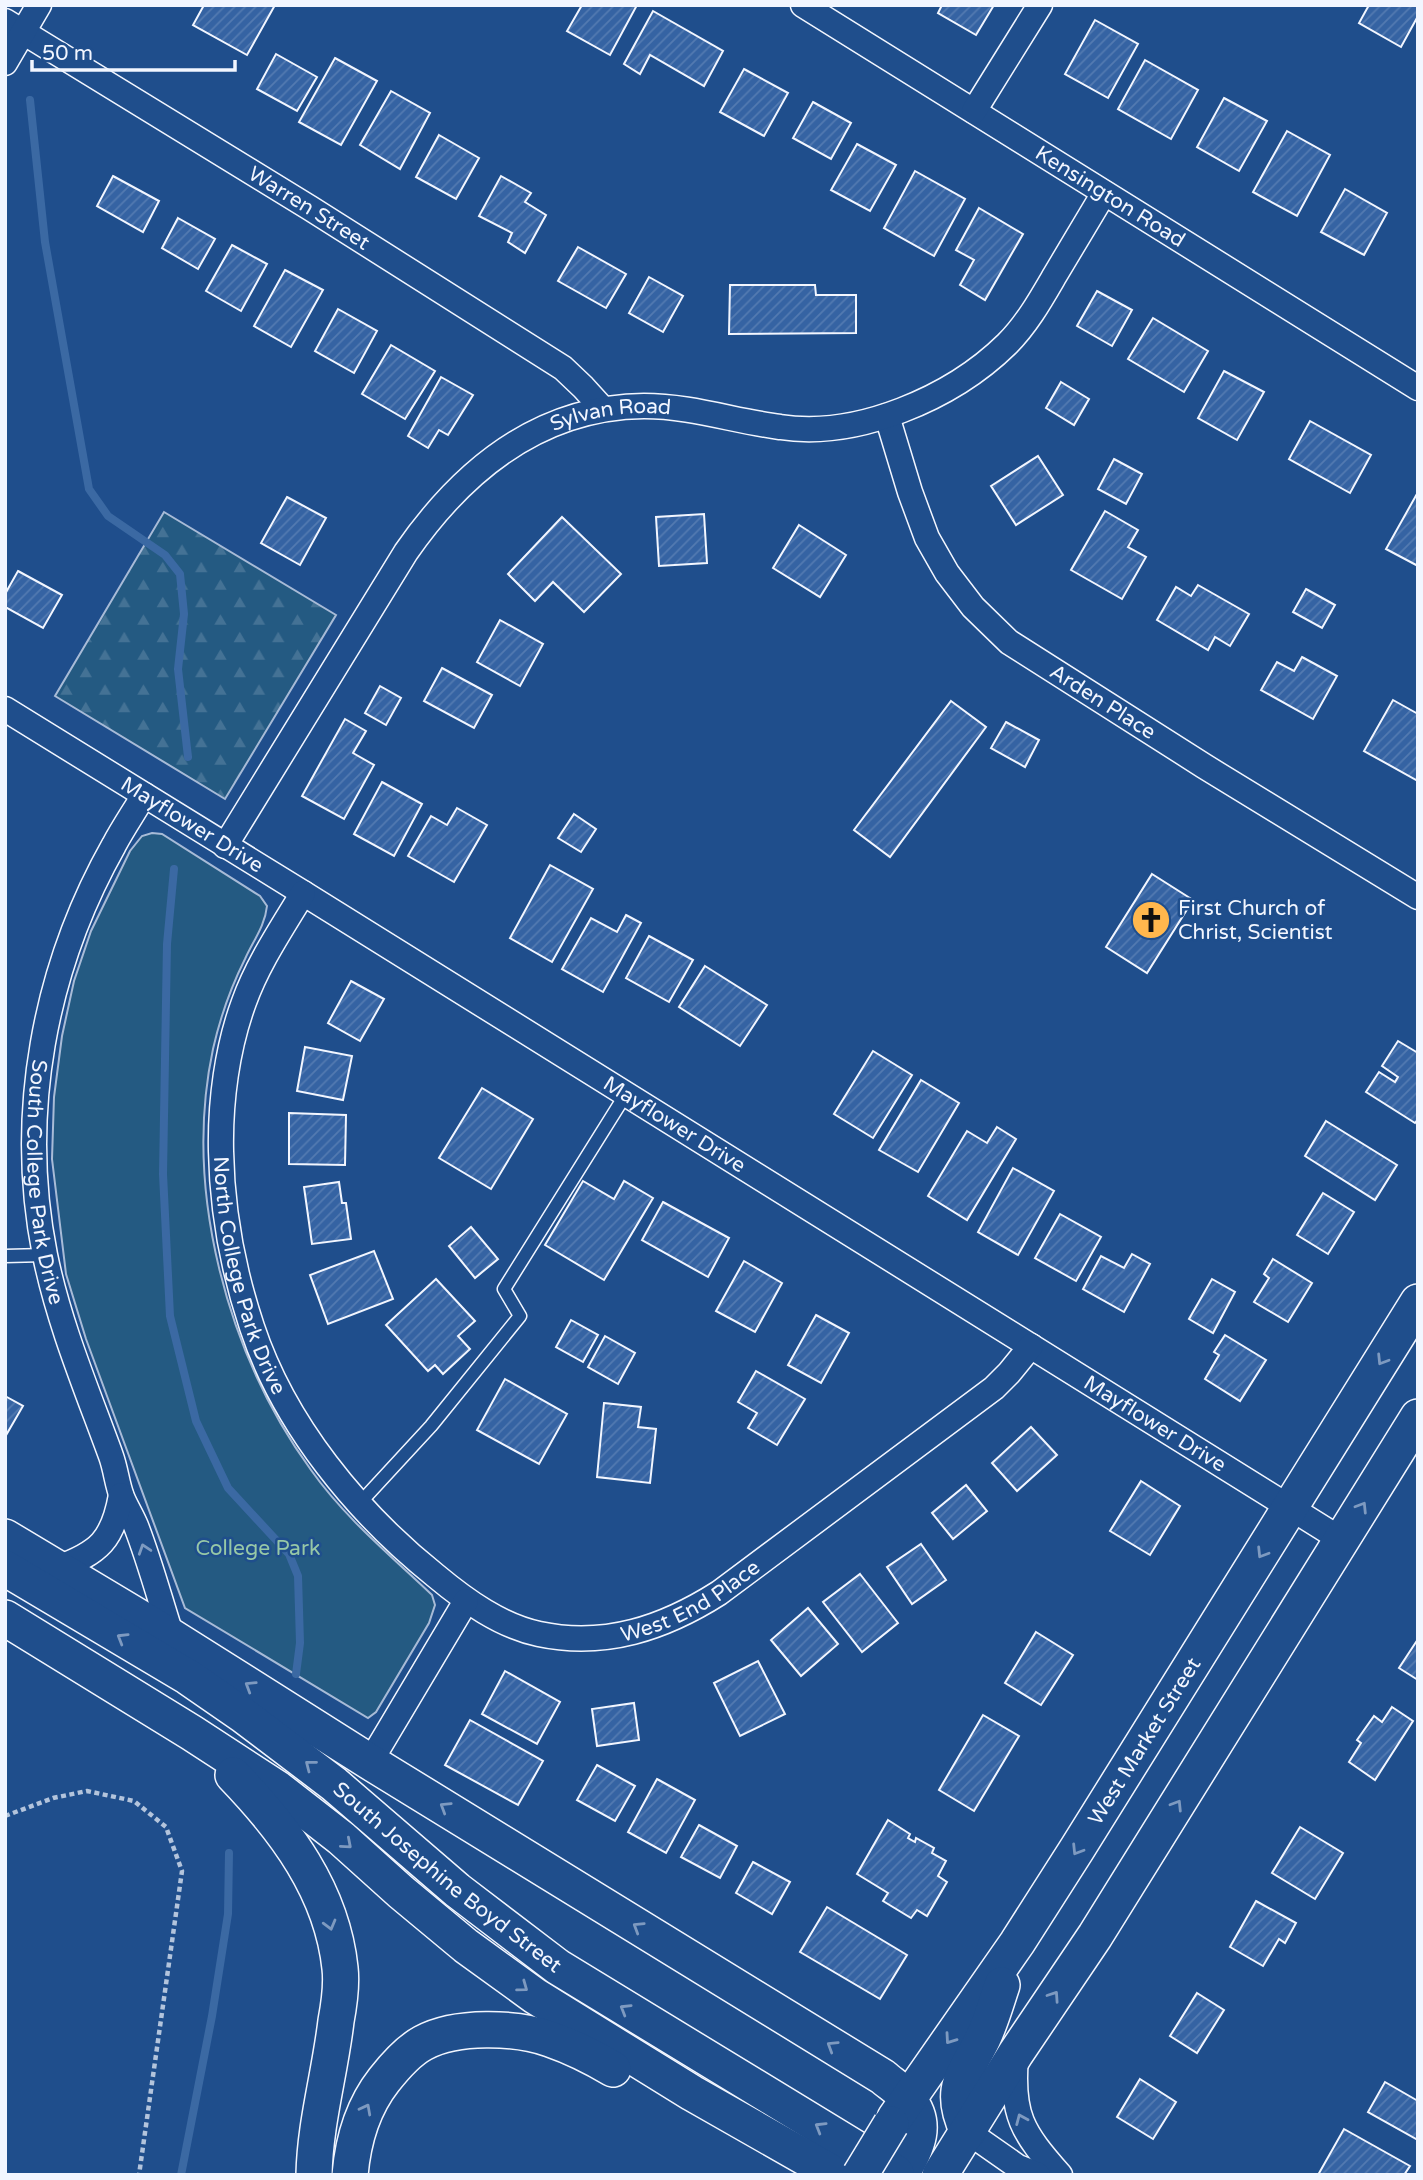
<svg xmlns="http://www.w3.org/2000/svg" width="1423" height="2180" font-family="'Varela Round',sans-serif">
	<defs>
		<pattern id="forest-firs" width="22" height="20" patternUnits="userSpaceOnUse" patternTransform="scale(1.75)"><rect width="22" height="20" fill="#245a82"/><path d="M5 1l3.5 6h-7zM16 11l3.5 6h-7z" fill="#447295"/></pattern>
		<pattern id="building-hatch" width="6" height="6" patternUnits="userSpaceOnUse" patternTransform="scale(1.75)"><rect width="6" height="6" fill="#3563a3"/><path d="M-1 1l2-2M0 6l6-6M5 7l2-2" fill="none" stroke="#537ab1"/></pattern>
	</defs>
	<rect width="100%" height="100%" fill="#1f4e8c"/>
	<polygon fill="url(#forest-firs)" stroke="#a8bbd7" stroke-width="2" points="164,512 336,615 225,799 55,696"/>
	<path fill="#245a82" stroke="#a8bbd7" stroke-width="2" d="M152 833 162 834 260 896 267 906C265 926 253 941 245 959 231 987 220 1018 213 1049 183 1190 227 1354 311 1470 345 1518 390 1555 432 1595L435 1605 429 1623 376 1712 368 1718 185 1608 86 1339 66 1274 52 1159 54 1097 62 1036 74 981 91 931 130 851 142 836Z"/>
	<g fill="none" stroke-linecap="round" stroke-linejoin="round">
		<g stroke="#3b69a3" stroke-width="8">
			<polyline points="30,100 45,242 89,489 108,516 165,555 180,574 184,614 178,669 188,757"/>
			<polyline points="174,869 167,944 163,1174 170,1316 196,1421 228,1488 289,1554 298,1576 300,1643 296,1674"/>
			<polyline points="181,2175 212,2016 228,1914 229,1853"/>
		</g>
	</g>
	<g fill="url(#building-hatch)" stroke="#f2f6ff" stroke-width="2">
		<polygon points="204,5 275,5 247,55 193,25"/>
		<polygon points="582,5 637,5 610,55 567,31"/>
		<polygon points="942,5 994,5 976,35 938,13"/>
		<polygon points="1369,5 1418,5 1418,16 1401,47 1359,23"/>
		<polygon points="653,11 723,51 704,86 650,55 640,74 624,64"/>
		<polygon points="1095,20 1138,44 1108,98 1065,74"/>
		<polygon points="276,54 317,77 297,111 257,89"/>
		<polygon points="335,58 377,81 341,145 299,122"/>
		<polygon points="1145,60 1198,90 1171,139 1118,109"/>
		<polygon points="744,69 788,93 764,136 720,112"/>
		<polygon points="391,91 430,113 400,169 360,145"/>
		<polygon points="1224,98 1267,121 1239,171 1197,147"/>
		<polygon points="813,102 851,123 831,159 793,138"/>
		<polygon points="1287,131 1330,155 1297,216 1253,192"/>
		<polygon points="439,135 479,158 456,199 416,177"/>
		<polygon points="857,144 896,165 870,211 831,190"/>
		<polygon points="915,171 965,199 934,256 884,228"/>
		<polygon points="113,176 159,201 143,232 97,206"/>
		<polygon points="501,176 531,193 525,202 546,215 525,253 508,242 512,233 479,216"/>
		<polygon points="1345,189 1387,213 1364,255 1321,232"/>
		<polygon points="979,208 1023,234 985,300 960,285 974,260 956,250"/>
		<polygon points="178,218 215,239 198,269 162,248"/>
		<polygon points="232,245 267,264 241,311 206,291"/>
		<polygon points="578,247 626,274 606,308 558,281"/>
		<polygon points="285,270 323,290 291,347 254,326"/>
		<polygon points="649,277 683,296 663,332 629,313"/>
		<polygon points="730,285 815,285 816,295 856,295 856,333 729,334"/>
		<polygon points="1097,291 1132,310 1112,346 1077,326"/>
		<polygon points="338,309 377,331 354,373 315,351"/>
		<polygon points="1153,318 1208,351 1184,392 1128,359"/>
		<polygon points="391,345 435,371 405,419 362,394"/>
		<polygon points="1224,371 1264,392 1237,440 1198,418"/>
		<polygon points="441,377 473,395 448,435 439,430 428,448 408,436"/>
		<polygon points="1061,382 1089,399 1074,425 1046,408"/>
		<polygon points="1310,421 1371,455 1350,493 1289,459"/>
		<polygon points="1038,456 1063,495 1016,525 991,486"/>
		<polygon points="1114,459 1142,474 1126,504 1098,489"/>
		<polygon points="1418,492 1418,566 1386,549"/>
		<polygon points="287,497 326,518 300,565 261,543"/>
		<polygon points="1105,511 1138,530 1128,547 1146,557 1122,599 1071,570"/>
		<polygon points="704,514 707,563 659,566 656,517"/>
		<polygon points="562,517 621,574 584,612 553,582 535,601 508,574"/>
		<polygon points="799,525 846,555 820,597 773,568"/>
		<polygon points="18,571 62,595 43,628 5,607 5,594"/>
		<polygon points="1198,585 1249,614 1230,646 1215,637 1208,650 1157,620 1176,587 1191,596"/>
		<polygon points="1306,589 1335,605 1322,628 1293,612"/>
		<polygon points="500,620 543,644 520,686 477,662"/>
		<polygon points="1302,657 1337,676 1313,719 1261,690 1277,662 1294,671"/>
		<polygon points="442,668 492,695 474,728 424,701"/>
		<polygon points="380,686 401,698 386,725 365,713"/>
		<polygon points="1393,700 1418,714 1418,781 1364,751"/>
		<polygon points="951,701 986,727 890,857 854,830"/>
		<polygon points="345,719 366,731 353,753 374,765 344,819 302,796"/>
		<polygon points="1006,722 1039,740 1025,767 991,748"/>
		<polygon points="382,782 422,804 394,856 354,834"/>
		<polygon points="457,808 487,825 454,882 408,856 431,816 447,825"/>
		<polygon points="574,814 596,829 581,852 558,838"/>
		<polygon points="550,865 593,889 552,962 510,938"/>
		<polygon points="1152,874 1193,900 1147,973 1106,947"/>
		<polygon points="626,915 641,923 603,992 562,969 591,918 617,932"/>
		<polygon points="649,936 693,960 669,1002 626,978"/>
		<polygon points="705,966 767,1005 740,1046 679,1007"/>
		<polygon points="351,981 384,999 360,1041 328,1023"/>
		<polygon points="1398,1041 1418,1053 1418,1119 1415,1123 1366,1092 1379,1072 1395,1082 1398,1077 1382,1066"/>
		<polygon points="305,1047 352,1056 343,1100 297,1091"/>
		<polygon points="873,1051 912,1075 873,1138 834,1114"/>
		<polygon points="921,1080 959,1103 918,1172 879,1150"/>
		<polygon points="482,1088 533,1119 491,1189 439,1158"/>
		<polygon points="289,1113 346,1115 345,1165 289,1164"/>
		<polygon points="1326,1121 1397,1165 1375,1200 1305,1156"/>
		<polygon points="997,1127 1016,1139 967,1220 928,1196 967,1131 987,1143"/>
		<polygon points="1013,1168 1054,1191 1018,1255 978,1232"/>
		<polygon points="583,1181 614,1199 624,1181 653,1198 604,1280 545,1245"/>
		<polygon points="339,1182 342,1203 346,1203 351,1239 312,1244 304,1187"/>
		<polygon points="1323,1193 1354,1212 1328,1254 1297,1235"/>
		<polygon points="663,1202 729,1238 708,1277 642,1240"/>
		<polygon points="1060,1214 1101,1237 1076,1281 1035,1258"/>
		<polygon points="471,1227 498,1259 475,1278 449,1246"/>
		<polygon points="374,1251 393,1299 328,1324 310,1275"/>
		<polygon points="1132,1254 1150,1264 1124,1312 1083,1289 1101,1256 1124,1268"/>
		<polygon points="1273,1259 1312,1283 1288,1322 1254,1302 1269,1278 1264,1274"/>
		<polygon points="744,1261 782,1283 755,1332 716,1311"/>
		<polygon points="436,1279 475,1321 458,1336 470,1349 443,1374 435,1365 428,1371 386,1325"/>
		<polygon points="1212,1279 1235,1292 1213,1333 1189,1319"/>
		<polygon points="816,1315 849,1333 821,1383 788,1365"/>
		<polygon points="571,1320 598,1335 583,1362 556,1347"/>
		<polygon points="1225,1335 1266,1360 1240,1401 1205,1379 1219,1355 1214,1352"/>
		<polygon points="605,1336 635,1353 618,1384 588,1367"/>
		<polygon points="756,1371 805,1399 777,1445 748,1428 757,1413 738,1402"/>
		<polygon points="505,1379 567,1414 539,1464 477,1430"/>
		<polygon points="5,1396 23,1406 5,1437"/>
		<polygon points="604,1403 641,1407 638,1427 656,1429 650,1483 597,1477"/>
		<polygon points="1031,1427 1057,1455 1017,1491 992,1463"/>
		<polygon points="1141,1481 1180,1506 1150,1555 1110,1531"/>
		<polygon points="966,1485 987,1511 953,1539 932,1513"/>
		<polygon points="921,1544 946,1580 912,1604 887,1567"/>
		<polygon points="860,1574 898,1623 862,1652 823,1602"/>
		<polygon points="808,1608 838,1644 801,1676 771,1640"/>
		<polygon points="1036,1632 1073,1655 1041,1705 1005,1683"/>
		<polygon points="1418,1639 1418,1680 1399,1668"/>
		<polygon points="758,1661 785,1714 740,1736 714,1683"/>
		<polygon points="505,1671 560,1702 537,1744 482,1714"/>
		<polygon points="634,1703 639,1740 597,1746 592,1709"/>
		<polygon points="1392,1707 1413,1721 1375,1780 1349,1762 1361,1743 1357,1740 1374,1716 1382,1722"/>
		<polygon points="983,1715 1019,1736 974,1811 939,1790"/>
		<polygon points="470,1720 543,1761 518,1805 445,1765"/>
		<polygon points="597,1765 635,1786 615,1821 577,1800"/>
		<polygon points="657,1779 695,1800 666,1853 628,1832"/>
		<polygon points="888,1820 910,1834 908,1838 915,1842 916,1838 934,1848 932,1853 946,1861 938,1876 947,1882 927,1916 917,1910 911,1918 883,1901 888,1893 857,1874"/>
		<polygon points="699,1825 737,1846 720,1878 681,1857"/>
		<polygon points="1300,1827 1343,1853 1315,1899 1272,1873"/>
		<polygon points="753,1862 790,1882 772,1914 736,1893"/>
		<polygon points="1256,1901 1296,1923 1285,1943 1279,1939 1263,1966 1230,1947"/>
		<polygon points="827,1907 907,1955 880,1999 800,1952"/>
		<polygon points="1197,1993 1224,2010 1197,2053 1170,2036"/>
		<polygon points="1140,2079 1176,2102 1153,2139 1117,2117"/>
		<polygon points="1385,2082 1418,2101 1418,2140 1368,2112"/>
		<polygon points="1344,2129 1410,2166 1404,2175 1318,2175"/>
	</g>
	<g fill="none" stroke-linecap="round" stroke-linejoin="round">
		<g stroke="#f2f6ff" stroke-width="15">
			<g id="service">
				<polyline points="5,1256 45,1255"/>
				<polyline points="359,1504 431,1426 520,1316 504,1289 626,1094"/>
			</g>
		</g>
		<g stroke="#f2f6ff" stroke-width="27">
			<g id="minor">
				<path id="s1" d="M803 5 1418 388"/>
				<path id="s2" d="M5 21 310 208 563 368 583 387 603 409"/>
				<polyline points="5,63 39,5"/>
				<polyline points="974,111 1040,5"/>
				<path id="s3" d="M887 416 910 492 927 538 947 573 973 607 1009 642 1204 766 1418 897"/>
				<path id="s4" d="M5 709 303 893 1342 1540"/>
				<path id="s5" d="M144 795C134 812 123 828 114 845 44 969 17 1115 45 1255 59 1324 87 1390 111 1456 116 1470 117 1484 122 1497 126 1507 132 1516 136 1526 150 1562 160 1600 172 1637"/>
				<path id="s6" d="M225 846 406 552C463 470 539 407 644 406 691 406 734 421 780 427 857 439 952 398 1007 344 1027 324 1041 299 1055 275 1071 248 1088 220 1104 193"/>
				<path id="s7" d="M303 893C282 928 258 963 244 1002 227 1048 220 1102 221 1151 222 1211 233 1270 252 1327 284 1424 357 1513 436 1576 466 1601 501 1626 539 1634 605 1648 664 1628 719 1593L994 1388 1009 1373 1031 1346"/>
				<path d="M57 1568C99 1553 113 1540 121 1495"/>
				<polyline points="370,1762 466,1601"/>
				<path d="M1016 2057C1011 2115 1022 2132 1060 2175"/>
				<polyline points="968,2132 1018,2167 1038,2175"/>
			</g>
		</g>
		<g stroke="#f2f6ff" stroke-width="38">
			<g id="secondary">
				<path d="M5 1537 172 1637 370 1762 883 2077C891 2084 902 2091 908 2099 930 2126 915 2149 901 2175"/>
				<path id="s8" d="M5 1568 188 1677 243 1715 334 1784 457 1890 558 1967 896 2173"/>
				<polyline points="5,1618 192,1733 278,1789 341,1838 401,1892 466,1946 535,1996 692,2093 836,2175"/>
				<path d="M233 1775C285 1829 332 1891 340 1968 342 1985 339 2005 336 2021 330 2073 315 2123 314 2175"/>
				<path id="s9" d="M895 2118 1017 1943 1077 1849 1418 1302"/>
				<path d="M968 2132C947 2088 965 2075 983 2038 991 2021 996 2003 1002 1985"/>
				<path d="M350 2175C353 2140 362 2108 384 2080 395 2066 408 2051 423 2043 456 2025 516 2027 550 2039 573 2047 593 2057 613 2069"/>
				<polyline points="940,2175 1016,2053 1095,1936 1418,1417"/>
			</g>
		</g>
		<polyline stroke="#b3c4dc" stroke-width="4.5" stroke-dasharray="5 3.5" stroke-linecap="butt" points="5,1816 53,1798 87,1791 134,1801 166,1827 182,1871 139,2175"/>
		<use href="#service" stroke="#1f4e8c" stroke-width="12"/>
		<use href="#minor" stroke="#1f4e8c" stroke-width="24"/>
		<use href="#secondary" stroke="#1f4e8c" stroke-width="35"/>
		<g stroke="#f2f6ff" stroke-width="38" stroke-linecap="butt">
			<polyline id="secondary-bridge" points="860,2175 891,2124"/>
		</g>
		<use href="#secondary-bridge" stroke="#1f4e8c" stroke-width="35"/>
	</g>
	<defs><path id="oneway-chevron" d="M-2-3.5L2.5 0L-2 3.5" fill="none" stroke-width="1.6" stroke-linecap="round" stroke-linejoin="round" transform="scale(1.75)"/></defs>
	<g stroke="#7e9ac0">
		<use href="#oneway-chevron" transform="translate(1382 1360) rotate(122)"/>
		<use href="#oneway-chevron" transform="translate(1362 1507) rotate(-58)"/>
		<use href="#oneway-chevron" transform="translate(144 1549) rotate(-108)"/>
		<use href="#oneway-chevron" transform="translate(1262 1553) rotate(122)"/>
		<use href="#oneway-chevron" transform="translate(122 1638) rotate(-149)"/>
		<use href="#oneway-chevron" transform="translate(250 1686) rotate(-148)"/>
		<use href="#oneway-chevron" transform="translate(310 1765) rotate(-142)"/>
		<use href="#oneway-chevron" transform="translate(1177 1805) rotate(-58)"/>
		<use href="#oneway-chevron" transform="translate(445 1807) rotate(-148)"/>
		<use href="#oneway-chevron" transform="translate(347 1844) rotate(41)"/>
		<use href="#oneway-chevron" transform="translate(1077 1850) rotate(122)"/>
		<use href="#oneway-chevron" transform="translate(330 1925) rotate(75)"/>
		<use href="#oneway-chevron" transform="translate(638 1927) rotate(-148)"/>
		<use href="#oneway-chevron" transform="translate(523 1987) rotate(36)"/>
		<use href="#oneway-chevron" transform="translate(1054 1996) rotate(-56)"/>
		<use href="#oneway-chevron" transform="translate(625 2009) rotate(-149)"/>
		<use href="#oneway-chevron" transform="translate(950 2039) rotate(125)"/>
		<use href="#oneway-chevron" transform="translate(832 2046) rotate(-148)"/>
		<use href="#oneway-chevron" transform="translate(366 2109) rotate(-62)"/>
		<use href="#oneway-chevron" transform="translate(1021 2119) rotate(-113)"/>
		<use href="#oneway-chevron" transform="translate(820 2127) rotate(-149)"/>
	</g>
	<defs>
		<g id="church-disc" transform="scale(2.0125)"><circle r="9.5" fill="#ffb74d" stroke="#1f4e8c"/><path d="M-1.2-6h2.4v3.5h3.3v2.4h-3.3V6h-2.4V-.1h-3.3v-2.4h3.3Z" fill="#111"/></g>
	</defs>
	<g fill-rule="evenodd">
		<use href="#church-disc" x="1151" y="920"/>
	</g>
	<g text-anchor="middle" stroke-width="5" stroke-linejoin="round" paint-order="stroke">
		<g font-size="21" fill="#f2f6ff" stroke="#1f4e8c">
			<text dy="7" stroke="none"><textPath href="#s1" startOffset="362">Kensington Road</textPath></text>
			<text dy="7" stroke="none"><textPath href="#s2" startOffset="357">Warren Street</textPath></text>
			<text dy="7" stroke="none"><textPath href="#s6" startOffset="602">Sylvan Road</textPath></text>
			<text dy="7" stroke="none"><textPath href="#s3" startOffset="373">Arden Place</textPath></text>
			<text dy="7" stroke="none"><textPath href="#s4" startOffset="220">Mayflower Drive</textPath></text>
			<text dy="7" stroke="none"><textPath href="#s4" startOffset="788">Mayflower Drive</textPath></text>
			<text dy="7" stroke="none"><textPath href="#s5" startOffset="410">South College Park Drive</textPath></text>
			<text dy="7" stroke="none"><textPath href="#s7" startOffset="404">North College Park Drive</textPath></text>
			<text dy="7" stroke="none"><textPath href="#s4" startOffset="1354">Mayflower Drive</textPath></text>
			<text dy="7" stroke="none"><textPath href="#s7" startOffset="1048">West End Place</textPath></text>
			<text dy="7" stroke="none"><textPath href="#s9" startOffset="452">West Market Street</textPath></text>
			<text dy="7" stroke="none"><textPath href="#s8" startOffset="541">South Josephine Boyd Street</textPath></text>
		</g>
		<g font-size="21" fill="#f2f6ff" stroke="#1f4e8c" text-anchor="start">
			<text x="1178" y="915">First Church of<tspan x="1178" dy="24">Christ, Scientist</tspan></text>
		</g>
		<g font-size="21" fill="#97c8a6" stroke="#1f4e8c">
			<text x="258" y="1555">College Park</text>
		</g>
	</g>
	<rect width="1423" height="2180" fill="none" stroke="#f2f6ff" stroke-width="14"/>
	<path d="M32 60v10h203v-10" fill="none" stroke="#f2f6ff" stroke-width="3.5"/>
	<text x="42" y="60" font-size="21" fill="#f2f6ff" stroke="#1f4e8c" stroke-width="5" paint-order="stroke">50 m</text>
</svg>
